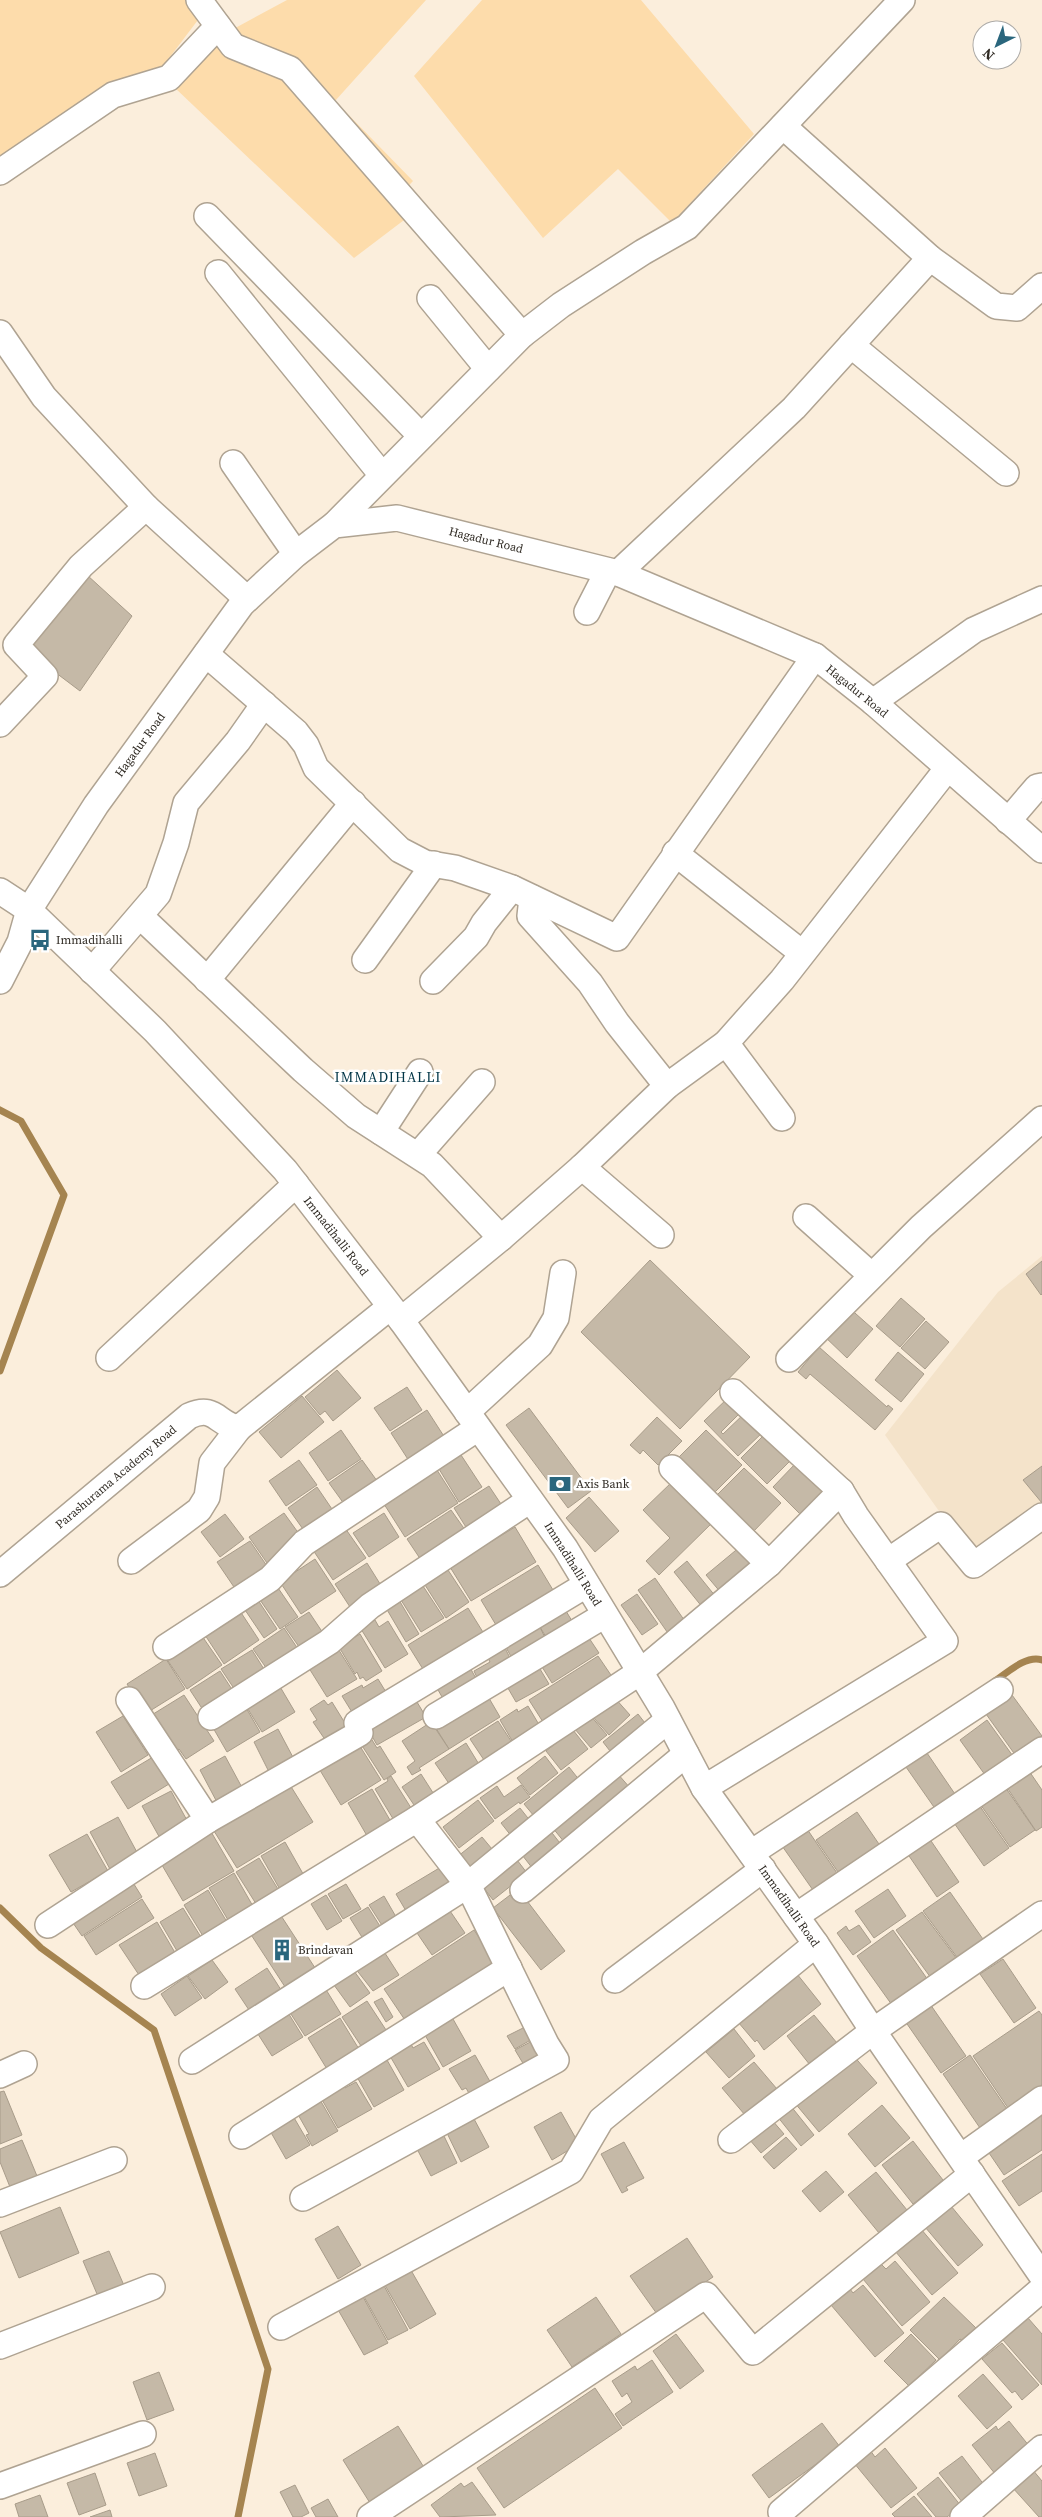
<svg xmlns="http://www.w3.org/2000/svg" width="1042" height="2517" font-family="'Source Serif 4',serif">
	<rect width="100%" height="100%" fill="#fbeedc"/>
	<polygon fill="#f4e3ca" points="1042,1256 1042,1508 973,1559 885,1435 998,1292"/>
	<g fill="#fddcab">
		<polygon points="0,0 198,0 204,12 138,99 38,138 0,164"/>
		<polygon points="287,0 426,0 335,101 413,181 396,199 412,214 354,258 174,87 226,33"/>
		<polygon points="482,0 641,0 754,134 672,223 618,169 543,238 414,76"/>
	</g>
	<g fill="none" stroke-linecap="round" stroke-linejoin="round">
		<g stroke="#a58450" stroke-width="7">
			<polyline points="0,1110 21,1121 64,1195 0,1371"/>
			<path d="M995 1681C1008 1672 1026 1655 1042 1660"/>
			<polyline points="0,1908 41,1948 154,2030 268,2369 238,2517"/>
		</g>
	</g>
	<g fill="#c5b9a7" stroke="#a89c8a">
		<polygon points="87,575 132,616 80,691 27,651"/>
		<polygon points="650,1260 750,1357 680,1429 581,1332"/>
		<polygon points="1042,1261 1042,1294 1041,1295 1026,1274"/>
		<polygon points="901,1298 925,1319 900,1347 876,1326"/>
		<polygon points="847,1306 873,1329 847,1358 822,1334"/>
		<polygon points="926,1321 949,1342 925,1369 901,1348"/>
		<polygon points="819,1347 887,1407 888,1405 893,1409 875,1430 810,1374 806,1379 798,1372"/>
		<polygon points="898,1352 924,1374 901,1402 875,1380"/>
		<polygon points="337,1370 361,1398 333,1421 325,1411 320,1415 305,1397"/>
		<polygon points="407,1387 422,1410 390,1431 374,1408"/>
		<polygon points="302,1396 324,1422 281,1458 259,1432"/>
		<polygon points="730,1396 743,1410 721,1432 723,1434 746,1412 764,1431 738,1456 704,1421"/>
		<polygon points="529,1408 591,1491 568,1508 506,1425"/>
		<polygon points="427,1410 447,1441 411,1464 391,1433"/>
		<polygon points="657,1417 682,1441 658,1465 643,1450 640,1454 630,1445"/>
		<polygon points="341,1430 361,1459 328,1481 309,1453"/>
		<polygon points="706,1430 742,1465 712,1495 676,1460"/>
		<polygon points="766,1433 792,1459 767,1484 741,1458"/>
		<polygon points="461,1455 482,1487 459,1502 439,1469"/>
		<polygon points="299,1460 317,1485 286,1506 269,1481"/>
		<polygon points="362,1460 380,1485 347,1508 329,1483"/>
		<polygon points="796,1463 829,1495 805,1519 773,1487"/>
		<polygon points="1042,1466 1042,1503 1023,1480"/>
		<polygon points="744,1468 781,1503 752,1533 715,1497"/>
		<polygon points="437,1470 458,1503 405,1537 384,1504"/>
		<polygon points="673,1481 713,1522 659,1575 646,1561 670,1538 643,1510"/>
		<polygon points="489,1486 505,1510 469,1532 454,1508"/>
		<polygon points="317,1487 334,1512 305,1532 288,1508"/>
		<polygon points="589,1497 619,1531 595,1552 566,1518"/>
		<polygon points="451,1510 468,1534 423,1563 407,1539"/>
		<polygon points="284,1513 302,1538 267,1563 249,1537"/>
		<polygon points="384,1513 399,1537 369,1557 353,1533"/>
		<polygon points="225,1514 244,1539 220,1557 201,1532"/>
		<polygon points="515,1527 536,1562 471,1601 450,1567"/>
		<polygon points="345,1528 366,1558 333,1580 313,1550"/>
		<polygon points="250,1541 269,1569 236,1590 217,1562"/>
		<polygon points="741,1546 757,1566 722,1594 706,1575"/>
		<polygon points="315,1559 336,1591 301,1614 280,1582"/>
		<polygon points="687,1561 716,1597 703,1608 674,1572"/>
		<polygon points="367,1563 382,1587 350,1607 335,1584"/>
		<polygon points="538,1565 556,1595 499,1630 481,1600"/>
		<polygon points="448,1570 469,1602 446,1618 425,1585"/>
		<polygon points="655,1578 689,1627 672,1639 638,1590"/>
		<polygon points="276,1585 298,1617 280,1629 258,1597"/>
		<polygon points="423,1586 444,1618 421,1632 401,1600"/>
		<polygon points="637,1594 658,1624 642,1635 621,1605"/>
		<polygon points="256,1597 277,1629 264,1638 243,1607"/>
		<polygon points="399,1600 419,1634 406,1642 386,1608"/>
		<polygon points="563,1606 575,1626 549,1642 537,1622"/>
		<polygon points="238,1608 259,1640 224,1664 203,1632"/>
		<polygon points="468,1608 486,1637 426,1674 408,1645"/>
		<polygon points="309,1612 325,1636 302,1651 285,1627"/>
		<polygon points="375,1620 379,1627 388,1621 408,1654 385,1668 361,1629"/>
		<polygon points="538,1623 548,1644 514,1662 503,1642"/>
		<polygon points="284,1628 300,1652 269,1672 253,1649"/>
		<polygon points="585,1632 599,1653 552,1683 539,1662"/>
		<polygon points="360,1634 382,1671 366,1681 363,1677 360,1679 357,1672 355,1674 339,1647"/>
		<polygon points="202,1636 222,1665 187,1689 166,1658"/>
		<polygon points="502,1642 513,1664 479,1682 474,1671 490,1662 485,1652"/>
		<polygon points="337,1647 357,1679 327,1697 307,1665"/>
		<polygon points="252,1650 267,1674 237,1693 221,1669"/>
		<polygon points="598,1656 613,1678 543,1722 529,1700"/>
		<polygon points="166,1659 185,1689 145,1714 127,1684"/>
		<polygon points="467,1662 479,1684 446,1704 433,1681"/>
		<polygon points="537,1664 549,1684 516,1702 505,1683"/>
		<polygon points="220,1671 235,1694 205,1713 190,1690"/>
		<polygon points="378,1679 389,1697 355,1717 342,1696 362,1685 363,1688"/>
		<polygon points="279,1685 295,1712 262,1732 246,1706"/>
		<polygon points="486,1693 500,1717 449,1749 434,1725"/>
		<polygon points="184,1695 214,1741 186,1759 179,1749 174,1753 150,1716"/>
		<polygon points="1012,1695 1042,1736 1016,1756 986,1714"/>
		<polygon points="414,1697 426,1717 377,1745 365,1724"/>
		<polygon points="614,1697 630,1715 609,1735 593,1717"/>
		<polygon points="324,1700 328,1705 332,1702 348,1728 326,1741 313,1722 317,1720 310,1709"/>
		<polygon points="245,1706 260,1732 227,1752 212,1726"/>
		<polygon points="528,1706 541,1728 514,1744 500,1720 517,1709 518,1712"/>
		<polygon points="638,1714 652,1732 617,1760 603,1742"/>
		<polygon points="590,1715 607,1735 591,1748 574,1728"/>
		<polygon points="123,1716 148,1755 121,1772 96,1732"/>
		<polygon points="987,1720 1015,1759 988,1779 960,1740"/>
		<polygon points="498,1721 513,1744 486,1763 470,1739"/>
		<polygon points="431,1722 449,1749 419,1768 421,1770 412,1775 407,1767 415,1761 402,1741"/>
		<polygon points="278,1729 296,1763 271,1776 254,1742"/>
		<polygon points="573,1730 588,1749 561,1770 546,1751"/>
		<polygon points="369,1735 377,1748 380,1746 396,1772 384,1780 359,1741"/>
		<polygon points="358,1743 381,1780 341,1805 318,1767"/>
		<polygon points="466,1743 480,1766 450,1785 435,1763"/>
		<polygon points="927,1753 957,1797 936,1810 906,1767"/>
		<polygon points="225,1756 245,1793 219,1806 200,1770"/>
		<polygon points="545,1756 558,1773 530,1795 517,1778"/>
		<polygon points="153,1757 169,1784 128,1809 111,1782"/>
		<polygon points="569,1767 584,1786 539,1822 524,1804"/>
		<polygon points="1027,1768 1042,1790 1042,1827 1036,1831 1004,1783"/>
		<polygon points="617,1773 631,1789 565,1843 552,1827"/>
		<polygon points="421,1774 437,1799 418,1811 402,1787"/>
		<polygon points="391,1776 413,1811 395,1822 375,1789 388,1781 387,1779"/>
		<polygon points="1003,1784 1035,1830 1010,1847 978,1801"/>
		<polygon points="290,1785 313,1822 237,1868 214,1831"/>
		<polygon points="521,1785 530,1797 520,1804 519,1802 495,1819 480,1798 497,1786 504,1797"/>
		<polygon points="372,1789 394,1827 370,1841 348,1803"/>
		<polygon points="171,1791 189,1824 161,1840 142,1806"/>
		<polygon points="478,1800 494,1821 459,1848 443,1827"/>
		<polygon points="977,1802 1009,1848 984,1866 952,1820"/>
		<polygon points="520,1808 535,1827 516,1842 501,1823"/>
		<polygon points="857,1812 881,1847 840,1875 816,1840"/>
		<polygon points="118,1817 139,1856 111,1871 90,1832"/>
		<polygon points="805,1826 839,1876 815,1893 780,1843"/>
		<polygon points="549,1829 563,1847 533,1869 519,1851"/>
		<polygon points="210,1830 234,1871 183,1901 159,1860"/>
		<polygon points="87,1834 108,1871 71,1892 49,1855"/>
		<polygon points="927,1835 959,1882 937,1897 905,1850"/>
		<polygon points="482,1837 497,1855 473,1876 457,1857"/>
		<polygon points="285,1842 306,1879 282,1893 261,1856"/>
		<polygon points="514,1856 527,1873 493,1900 480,1883"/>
		<polygon points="259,1858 281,1894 258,1907 236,1872"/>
		<polygon points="441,1867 454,1888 409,1916 396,1894"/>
		<polygon points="234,1873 254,1908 231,1925 209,1888"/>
		<polygon points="132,1881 142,1897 82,1936 71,1920"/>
		<polygon points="346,1884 361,1909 343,1919 328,1894"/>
		<polygon points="518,1889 565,1951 541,1970 493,1908"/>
		<polygon points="888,1889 906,1916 874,1938 855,1911"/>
		<polygon points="208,1890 230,1927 206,1941 184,1905"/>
		<polygon points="950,1892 985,1942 959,1960 923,1911"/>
		<polygon points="326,1895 342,1921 327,1930 311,1904"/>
		<polygon points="384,1896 399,1922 385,1930 369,1905"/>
		<polygon points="142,1899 154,1918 96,1955 84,1936"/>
		<polygon points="368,1907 383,1931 365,1942 350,1918"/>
		<polygon points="183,1908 204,1942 180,1956 160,1922"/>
		<polygon points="276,1908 319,1974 289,1993 246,1927"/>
		<polygon points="448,1908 465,1933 432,1955 415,1930"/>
		<polygon points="922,1912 957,1959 931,1978 896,1930"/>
		<polygon points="157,1922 177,1956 141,1978 119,1945"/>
		<polygon points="859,1925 871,1942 853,1955 837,1933 846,1926 849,1931"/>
		<polygon points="474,1930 499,1967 409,2026 384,1989"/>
		<polygon points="893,1930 928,1980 892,2005 857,1956"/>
		<polygon points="383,1950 399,1975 373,1991 355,1968"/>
		<polygon points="1003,1959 1036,2008 1014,2023 980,1974"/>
		<polygon points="212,1960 228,1982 205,1999 188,1976"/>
		<polygon points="267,1968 283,1993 251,2013 235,1989"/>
		<polygon points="354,1971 370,1993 350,2007 334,1985"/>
		<polygon points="797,1974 821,2004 764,2050 757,2040 755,2042 738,2022"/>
		<polygon points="187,1976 202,1998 175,2016 161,1994"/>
		<polygon points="325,1988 341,2014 305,2036 289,2011"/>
		<polygon points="382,1998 393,2017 386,2022 374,2002"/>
		<polygon points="367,2001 390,2036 365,2052 342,2017"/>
		<polygon points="930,2004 966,2056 941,2073 905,2021"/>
		<polygon points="287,2011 303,2037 272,2056 256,2031"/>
		<polygon points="1039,2011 1042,2015 1042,2085 1008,2108 973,2056"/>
		<polygon points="814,2015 837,2043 810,2065 787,2036"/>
		<polygon points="340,2018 362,2054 330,2074 308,2038"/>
		<polygon points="453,2019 471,2051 443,2067 425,2035"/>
		<polygon points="529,2025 536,2037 515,2049 507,2036"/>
		<polygon points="734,2029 755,2056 729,2078 706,2052"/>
		<polygon points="536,2039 544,2054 524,2065 515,2050"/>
		<polygon points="424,2042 440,2069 408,2087 390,2056 411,2044 413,2048"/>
		<polygon points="852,2054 877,2083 819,2132 794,2102"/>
		<polygon points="475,2055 492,2085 471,2097 466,2088 462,2090 449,2069"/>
		<polygon points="970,2055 1007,2109 980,2128 943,2074"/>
		<polygon points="387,2060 404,2090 374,2107 357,2077"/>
		<polygon points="754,2062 777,2089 745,2115 722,2088"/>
		<polygon points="356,2082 372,2109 338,2128 321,2098 344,2085 345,2088"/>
		<polygon points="4,2091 22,2135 0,2144 0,2092"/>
		<polygon points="319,2098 338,2131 312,2146 306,2135 309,2134 296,2111"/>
		<polygon points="790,2105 814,2135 801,2146 777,2116"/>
		<polygon points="882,2105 910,2138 875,2167 848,2134"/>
		<polygon points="561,2112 579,2144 552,2160 534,2127"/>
		<polygon points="1042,2113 1042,2150 1004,2175 987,2150"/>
		<polygon points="293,2116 310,2145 286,2159 269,2129"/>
		<polygon points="473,2117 489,2147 461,2162 446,2131"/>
		<polygon points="772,2120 784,2134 761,2153 749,2139"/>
		<polygon points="443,2134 457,2163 431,2176 416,2147"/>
		<polygon points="786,2137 797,2149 774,2169 763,2157"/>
		<polygon points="22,2140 37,2176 10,2187 0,2162 0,2149"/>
		<polygon points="913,2141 943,2180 913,2204 882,2165"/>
		<polygon points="624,2142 644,2178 626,2187 628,2190 622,2193 601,2154"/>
		<polygon points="1042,2154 1042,2191 1019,2206 1002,2181"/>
		<polygon points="826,2171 844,2192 820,2212 802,2191"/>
		<polygon points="876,2172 907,2210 879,2233 848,2195"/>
		<polygon points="951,2206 983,2245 958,2266 925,2227"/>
		<polygon points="60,2207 79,2253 19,2278 0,2232"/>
		<polygon points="338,2226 361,2265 338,2279 315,2239"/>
		<polygon points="921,2229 958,2273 932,2295 895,2251"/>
		<polygon points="687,2238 713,2277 657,2314 630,2276"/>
		<polygon points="109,2251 126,2290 100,2301 83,2261"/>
		<polygon points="895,2261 930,2302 902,2326 863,2279 881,2264 886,2269"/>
		<polygon points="408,2265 436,2314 410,2329 382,2280"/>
		<polygon points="382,2282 408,2330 388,2340 362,2293"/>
		<polygon points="863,2285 904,2333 875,2357 831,2305 850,2289 853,2293"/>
		<polygon points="362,2295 388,2343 364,2355 337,2308"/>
		<polygon points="596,2297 621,2334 572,2367 547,2330"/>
		<polygon points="944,2297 976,2328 963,2341 960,2339 940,2360 910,2330"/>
		<polygon points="1028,2318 1042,2334 1042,2385 1003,2340"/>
		<polygon points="676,2334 704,2371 680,2389 653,2351"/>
		<polygon points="911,2334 936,2360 909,2386 884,2361"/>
		<polygon points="1002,2343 1039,2385 1022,2400 1015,2391 1012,2393 982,2359"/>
		<polygon points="652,2360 673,2392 623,2426 615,2414 632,2402 627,2393 622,2397 612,2381 635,2366 637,2370"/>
		<polygon points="159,2372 174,2410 147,2420 133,2382"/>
		<polygon points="983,2374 1012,2407 987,2429 958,2396"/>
		<polygon points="595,2388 622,2428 504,2508 477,2468"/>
		<polygon points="1009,2421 1030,2447 996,2475 972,2445 996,2426 998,2430"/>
		<polygon points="822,2423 840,2447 769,2498 752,2475"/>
		<polygon points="398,2426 425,2469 370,2503 343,2460"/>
		<polygon points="885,2448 917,2488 891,2508 854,2463 870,2450 875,2457"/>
		<polygon points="155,2453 167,2486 139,2496 127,2463"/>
		<polygon points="962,2456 985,2486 963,2503 939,2473"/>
		<polygon points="1032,2469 1042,2481 1042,2517 1039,2517 1012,2487"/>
		<polygon points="95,2473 106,2505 79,2515 67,2483"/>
		<polygon points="938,2477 961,2506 947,2517 936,2517 917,2494"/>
		<polygon points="472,2482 496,2515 440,2517 431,2505 461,2483 464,2487"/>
		<polygon points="295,2485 309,2513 301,2517 293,2517 280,2492"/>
		<polygon points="40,2495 48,2517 19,2517 15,2504"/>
		<polygon points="914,2496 932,2517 895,2517 892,2514"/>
		<polygon points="328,2499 338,2517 316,2517 311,2508"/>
		<polygon points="110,2510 112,2517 90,2517"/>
	</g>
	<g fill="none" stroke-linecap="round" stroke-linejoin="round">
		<g stroke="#afa392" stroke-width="28">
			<g id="minor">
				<polyline points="199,0 233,46 290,69 522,335"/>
				<polyline points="0,172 113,95 169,78 218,26"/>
				<polyline points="207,216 421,436"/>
				<polyline points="930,258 996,306 1017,308 1042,286"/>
				<polyline points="218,273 382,475"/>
				<polyline points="430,298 488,369"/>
				<polyline points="0,333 44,397 146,507 247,599"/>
				<polyline points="851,345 1006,473"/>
				<polyline points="233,463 296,554"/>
				<polyline points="334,525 522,335 561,305 643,252 687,227 902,0"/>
				<polyline points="618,573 794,408 930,258 783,126"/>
				<polyline points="587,612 608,571"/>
				<polyline points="206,654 296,732 306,745 316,768 400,850 425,863 455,868 512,888 617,938 815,656"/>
				<polyline points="873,702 974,630 1042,599"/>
				<polyline points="0,724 45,676 16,645 81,566 146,507"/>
				<polyline points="1008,821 1037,787 1042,786"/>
				<polyline points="675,853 802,953"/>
				<polyline points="0,891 29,910 155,1031 285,1170 401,1320 565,1548 662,1708 704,1788 816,1944 873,2031 1042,2276"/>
				<polyline points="532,898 530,916 590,983 617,1023 667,1086"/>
				<polyline points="140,916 303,1070 356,1116 432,1165 501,1238"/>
				<polyline points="365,960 434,864"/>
				<polyline points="92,971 158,894 176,843 186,803 238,741 264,704"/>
				<polyline points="207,980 353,803"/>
				<polyline points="0,981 20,942 29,910 96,805 242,604 296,554 334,525 397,518 618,573 815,656 873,702 1042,850"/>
				<polyline points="433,981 476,937 484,923 512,888"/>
				<polyline points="726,1043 782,1118"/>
				<polyline points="381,1132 420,1072"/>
				<polyline points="418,1155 482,1082"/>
				<polyline points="582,1167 661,1235"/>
				<polyline points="806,1217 871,1275"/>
				<polyline points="401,1320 501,1238 582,1167 667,1086 726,1043 782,980 947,769"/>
				<polyline points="109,1358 296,1184"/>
				<polyline points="789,1359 921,1227 1042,1119"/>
				<polyline points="733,1392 841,1491"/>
				<polyline points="467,1412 540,1345 556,1318 563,1273"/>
				<polyline points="672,1468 769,1564"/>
				<polyline points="131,1561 199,1510 207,1497 212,1463 239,1428"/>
				<polyline points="888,1561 941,1525 974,1565 1042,1516"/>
				<path d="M0 1574 189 1416C216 1404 217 1425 239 1428L390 1307"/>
				<polyline points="166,1647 270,1579 304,1543 478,1428"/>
				<polyline points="129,1700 208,1820"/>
				<polyline points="436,1716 605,1615"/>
				<polyline points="211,1717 329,1642 370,1606 530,1500"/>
				<polyline points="751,1853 1000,1690"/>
				<polyline points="523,1890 686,1754"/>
				<polyline points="796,1916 1042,1750"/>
				<polyline points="48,1925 208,1820 360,1733 357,1723 586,1585"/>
				<polyline points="615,1980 763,1869"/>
				<polyline points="144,1986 417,1819 640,1672 769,1564 841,1491 856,1516 945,1641 704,1788"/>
				<polyline points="192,2061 468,1885 668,1720"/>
				<polyline points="0,2075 24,2064"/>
				<polyline points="242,2136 509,1968"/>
				<polyline points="731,2140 873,2031 1042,1914"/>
				<polyline points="961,2157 1042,2099"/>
				<polyline points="303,2198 556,2060 546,2044 468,1885 417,1819"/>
				<polyline points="0,2204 114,2160"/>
				<polyline points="281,2327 571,2171 601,2120 816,1944"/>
				<polyline points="0,2346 152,2287"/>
				<polyline points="0,2486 143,2434"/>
				<polyline points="781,2512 1042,2289"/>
				<polyline points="370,2517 706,2295 753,2352 972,2174"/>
				<polyline points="963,2517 1042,2448"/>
			</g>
		</g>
		<use href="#minor" stroke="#fff" stroke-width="25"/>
	</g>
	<defs>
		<g id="bus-bare" transform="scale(1.725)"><path d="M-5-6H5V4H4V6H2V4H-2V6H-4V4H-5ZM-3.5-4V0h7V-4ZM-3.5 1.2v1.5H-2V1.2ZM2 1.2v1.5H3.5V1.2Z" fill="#2a667d" stroke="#fff" stroke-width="2.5" paint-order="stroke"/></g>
		<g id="bank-bare" transform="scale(1.725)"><path d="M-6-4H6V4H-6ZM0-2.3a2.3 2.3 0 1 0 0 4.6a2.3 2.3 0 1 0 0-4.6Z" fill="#2a667d" stroke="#fff" stroke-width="2.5" paint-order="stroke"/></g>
		<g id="building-bare" transform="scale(1.725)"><path d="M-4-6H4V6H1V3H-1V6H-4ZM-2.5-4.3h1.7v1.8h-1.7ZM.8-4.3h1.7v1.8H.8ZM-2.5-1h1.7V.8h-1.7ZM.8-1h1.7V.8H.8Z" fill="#2a667d" stroke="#fff" stroke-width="2.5" paint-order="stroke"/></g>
	</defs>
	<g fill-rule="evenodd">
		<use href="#bus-bare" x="40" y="940"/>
		<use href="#bank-bare" x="560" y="1484"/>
		<use href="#building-bare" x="282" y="1950"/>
	</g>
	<g text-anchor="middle" stroke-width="5" stroke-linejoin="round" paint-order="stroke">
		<g font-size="12" fill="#302b24" stroke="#fff">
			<text transform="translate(486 540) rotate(14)" y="4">Hagadur Road</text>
			<text transform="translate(857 691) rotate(39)" y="4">Hagadur Road</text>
			<text transform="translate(140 745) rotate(-54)" y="4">Hagadur Road</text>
			<text transform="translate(336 1236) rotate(52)" y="4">Immadihalli Road</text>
			<text transform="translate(116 1477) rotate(-40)" y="4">Parashurama Academy Road</text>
			<text transform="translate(573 1564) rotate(58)" y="4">Immadihalli Road</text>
			<text transform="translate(789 1906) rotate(55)" y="4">Immadihalli Road</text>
		</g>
		<g font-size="12" fill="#302b24" stroke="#fff" text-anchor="start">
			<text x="56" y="944">Immadihalli</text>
			<text x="576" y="1488">Axis Bank</text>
			<text x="298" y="1954">Brindavan</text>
		</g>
		<g font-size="14" letter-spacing="1" fill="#003546" stroke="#fff">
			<text x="388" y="1082">IMMADIHALLI</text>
		</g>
	</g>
	<g transform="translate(997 45) rotate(222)"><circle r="24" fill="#ffffff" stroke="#acaaa7"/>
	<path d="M0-4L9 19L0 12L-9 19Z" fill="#2a667d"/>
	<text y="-8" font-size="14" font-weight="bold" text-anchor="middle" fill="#302b24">N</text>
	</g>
</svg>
